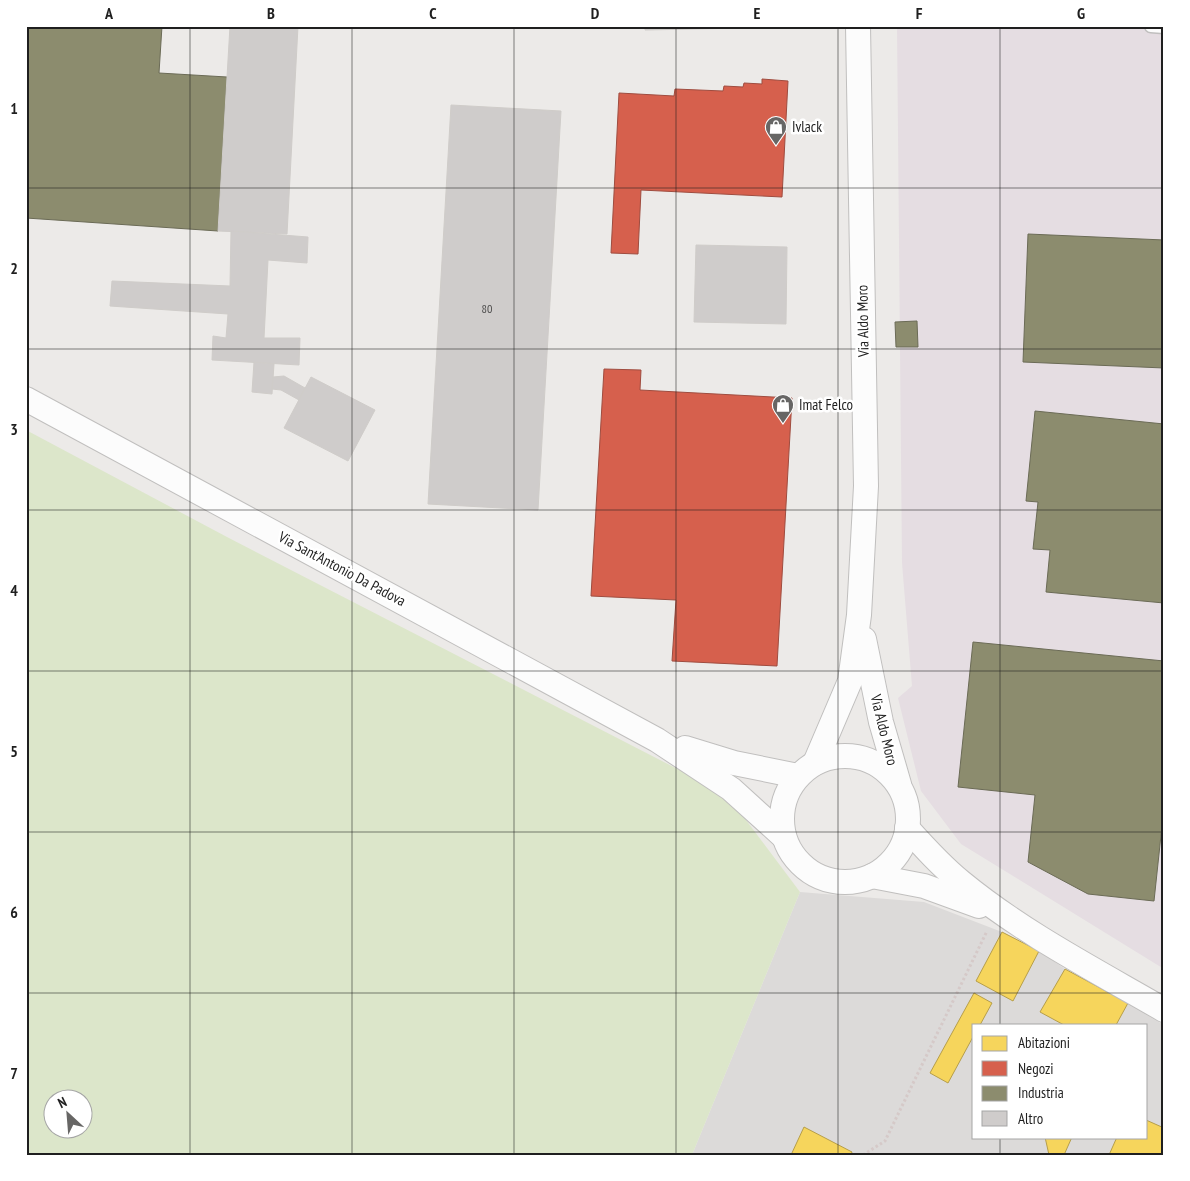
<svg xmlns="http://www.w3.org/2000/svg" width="1190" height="1181" font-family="'PT Sans Narrow',sans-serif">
	<rect width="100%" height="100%" fill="#eceae8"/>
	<path fill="#dcdad9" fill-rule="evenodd" d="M800 892 924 902 1002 932 1039 951 1065 969 1164 1025V1155H692ZM974 1025H1146V1137H974Z"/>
	<polygon fill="#e5dde2" points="897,26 1164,26 1164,969 961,844 921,791 898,698 912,686 902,563"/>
	<path fill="#dce6ca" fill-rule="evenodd" d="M26 430 227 537 693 777 728 799 740 812 800 892 692 1155H26ZM52 1098H82V1128H52Z"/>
	<g fill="#f6d55c" stroke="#b69e4a">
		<polygon points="1002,932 1039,951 1013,1001 976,981"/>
		<polygon points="1065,969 1128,1003 1116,1025 1064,1025 1040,1012"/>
		<polygon points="974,993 992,1003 980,1025 974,1025 974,1035 948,1083 930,1073"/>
		<polygon points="1146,1120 1164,1128 1164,1155 1109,1155 1117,1137 1146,1137"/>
		<polygon points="804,1127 852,1152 851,1155 791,1155"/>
		<polygon points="1045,1137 1072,1137 1064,1155 1049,1155"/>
	</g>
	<g fill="#d6604d" stroke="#9f4c3f">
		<polygon points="762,79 788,81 782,197 641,190 638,254 611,253 619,93 674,96 675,89 723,91 724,86 743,87 744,83 762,84"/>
		<polygon points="604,369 641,370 640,390 792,398 777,666 672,661 676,600 591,596"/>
	</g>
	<g fill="#8c8c6e" stroke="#6b6b56">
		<polygon points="26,26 162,26 159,73 227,77 218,231 26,218"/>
		<polygon points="1028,234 1164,240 1164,368 1023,362"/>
		<polygon points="917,321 918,347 896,347 895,322"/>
		<polygon points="1035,411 1164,424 1164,603 1046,592 1050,550 1033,549 1038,502 1026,501"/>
		<polygon points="973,642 1164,661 1164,807 1154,901 1088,894 1028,862 1035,795 958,787"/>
	</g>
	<g fill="#cfcccb" stroke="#cfccc9">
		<polygon points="230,26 298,26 287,234 218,231"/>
		<polygon points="645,26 791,26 791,27 645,30"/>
		<polygon points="451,105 561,111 538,510 428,504"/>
		<polygon points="231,231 308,237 307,263 268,260 264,338 300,338 299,365 212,360 213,336 226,338 228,314 110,306 112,281 230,286"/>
		<polygon points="696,245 787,247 786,324 694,322"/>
		<polygon points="254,362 274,364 272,394 252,392"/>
		<polygon points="284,376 305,388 299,400 281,390 272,389 273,377"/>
		<polygon points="311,377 375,410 348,461 284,428"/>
	</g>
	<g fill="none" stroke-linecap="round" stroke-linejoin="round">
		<g stroke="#c0bfbe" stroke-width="15">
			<polyline id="lane" points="1151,26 1164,27"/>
		</g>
		<g stroke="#c0bfbe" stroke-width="26">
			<g id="street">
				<polyline points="26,399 657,740 731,789 784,837"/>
				<polyline points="864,639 881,722 899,784"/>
				<polyline points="685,748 734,763 798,776"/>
				<circle cx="845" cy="819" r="63"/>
				<polyline points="815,763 850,681 859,615 866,486 858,26"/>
				<path d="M907 828C924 847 941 866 961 882 1023 933 1095 970 1164 1010"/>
				<polyline points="872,876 924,886 979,906"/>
			</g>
		</g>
		<polyline stroke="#d5c9c8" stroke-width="3" stroke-dasharray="2.5 2.5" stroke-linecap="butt" points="863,1155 885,1141 987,931"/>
		<use href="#lane" stroke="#fcfcfc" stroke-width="12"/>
		<use href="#street" stroke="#fcfcfc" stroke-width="24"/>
	</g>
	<path fill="none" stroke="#1f1f1f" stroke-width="1" stroke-opacity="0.55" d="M190 26V1155M352 26V1155M514 26V1155M676 26V1155M838 26V1155M1000 26V1025M26 188H1164M26 349H1164M26 510H1164M26 671H1164M26 832H1164M26 993H1164M1000 1137V1155"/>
	<defs>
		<g id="shop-pin" transform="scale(1.125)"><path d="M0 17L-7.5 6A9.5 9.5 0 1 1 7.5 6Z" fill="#676665" stroke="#fff"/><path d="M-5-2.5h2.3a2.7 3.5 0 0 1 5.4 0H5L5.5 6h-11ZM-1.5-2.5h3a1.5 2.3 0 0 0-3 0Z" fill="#fff"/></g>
	</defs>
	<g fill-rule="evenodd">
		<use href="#shop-pin" x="776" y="127"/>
		<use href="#shop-pin" x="783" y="405"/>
	</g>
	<g text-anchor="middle" stroke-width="5" stroke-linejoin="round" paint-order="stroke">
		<g font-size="12" fill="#4b4a4a">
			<text x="487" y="313">80</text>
		</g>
		<g font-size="15" fill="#1f1f1f" stroke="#fff" text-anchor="start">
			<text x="792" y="132">Ivlack</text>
			<text x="799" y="410">Imat Felco</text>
		</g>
		<g font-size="15" fill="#1f1f1f" stroke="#fff">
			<text transform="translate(863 321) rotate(-91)" y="5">Via Aldo Moro</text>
			<text transform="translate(342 569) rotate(28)" y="5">Via Sant'Antonio Da Padova</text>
			<text transform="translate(884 730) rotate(76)" y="5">Via Aldo Moro</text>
		</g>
	</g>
	<rect width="1190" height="1181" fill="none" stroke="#ffffff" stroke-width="55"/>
	<rect x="972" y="1024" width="175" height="115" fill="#ffffff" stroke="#a5a5a5"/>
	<rect x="982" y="1036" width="25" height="15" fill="#f6d55c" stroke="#a5a5a5"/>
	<text x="1018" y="1048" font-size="15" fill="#1f1f1f">Abitazioni</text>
	<rect x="982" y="1061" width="25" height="15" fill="#d6604d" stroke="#a5a5a5"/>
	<text x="1018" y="1074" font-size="15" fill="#1f1f1f">Negozi</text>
	<rect x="982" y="1086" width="25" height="15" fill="#8c8c6e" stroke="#a5a5a5"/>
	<text x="1018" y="1098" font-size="15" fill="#1f1f1f">Industria</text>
	<rect x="982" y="1111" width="25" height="15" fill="#cfcccb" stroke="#a5a5a5"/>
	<text x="1018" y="1124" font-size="15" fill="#1f1f1f">Altro</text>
	<g transform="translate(68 1114) rotate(334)"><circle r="24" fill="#ffffff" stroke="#a5a5a5"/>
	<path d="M0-4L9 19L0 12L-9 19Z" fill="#676665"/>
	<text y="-8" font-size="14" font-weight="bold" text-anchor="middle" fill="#1f1f1f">N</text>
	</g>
	<rect x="28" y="28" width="1134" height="1126" fill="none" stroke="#1f1f1f" stroke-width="2"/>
	<g font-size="16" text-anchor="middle" font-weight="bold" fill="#1f1f1f">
		<text x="109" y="19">A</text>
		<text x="271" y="19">B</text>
		<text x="433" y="19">C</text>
		<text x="595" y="19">D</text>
		<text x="757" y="19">E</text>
		<text x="919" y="19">F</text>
		<text x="1081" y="19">G</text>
		<text x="14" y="114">1</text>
		<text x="14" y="274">2</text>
		<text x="14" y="435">3</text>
		<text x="14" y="596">4</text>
		<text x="14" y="757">5</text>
		<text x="14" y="918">6</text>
		<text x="14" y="1079">7</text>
	</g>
</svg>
